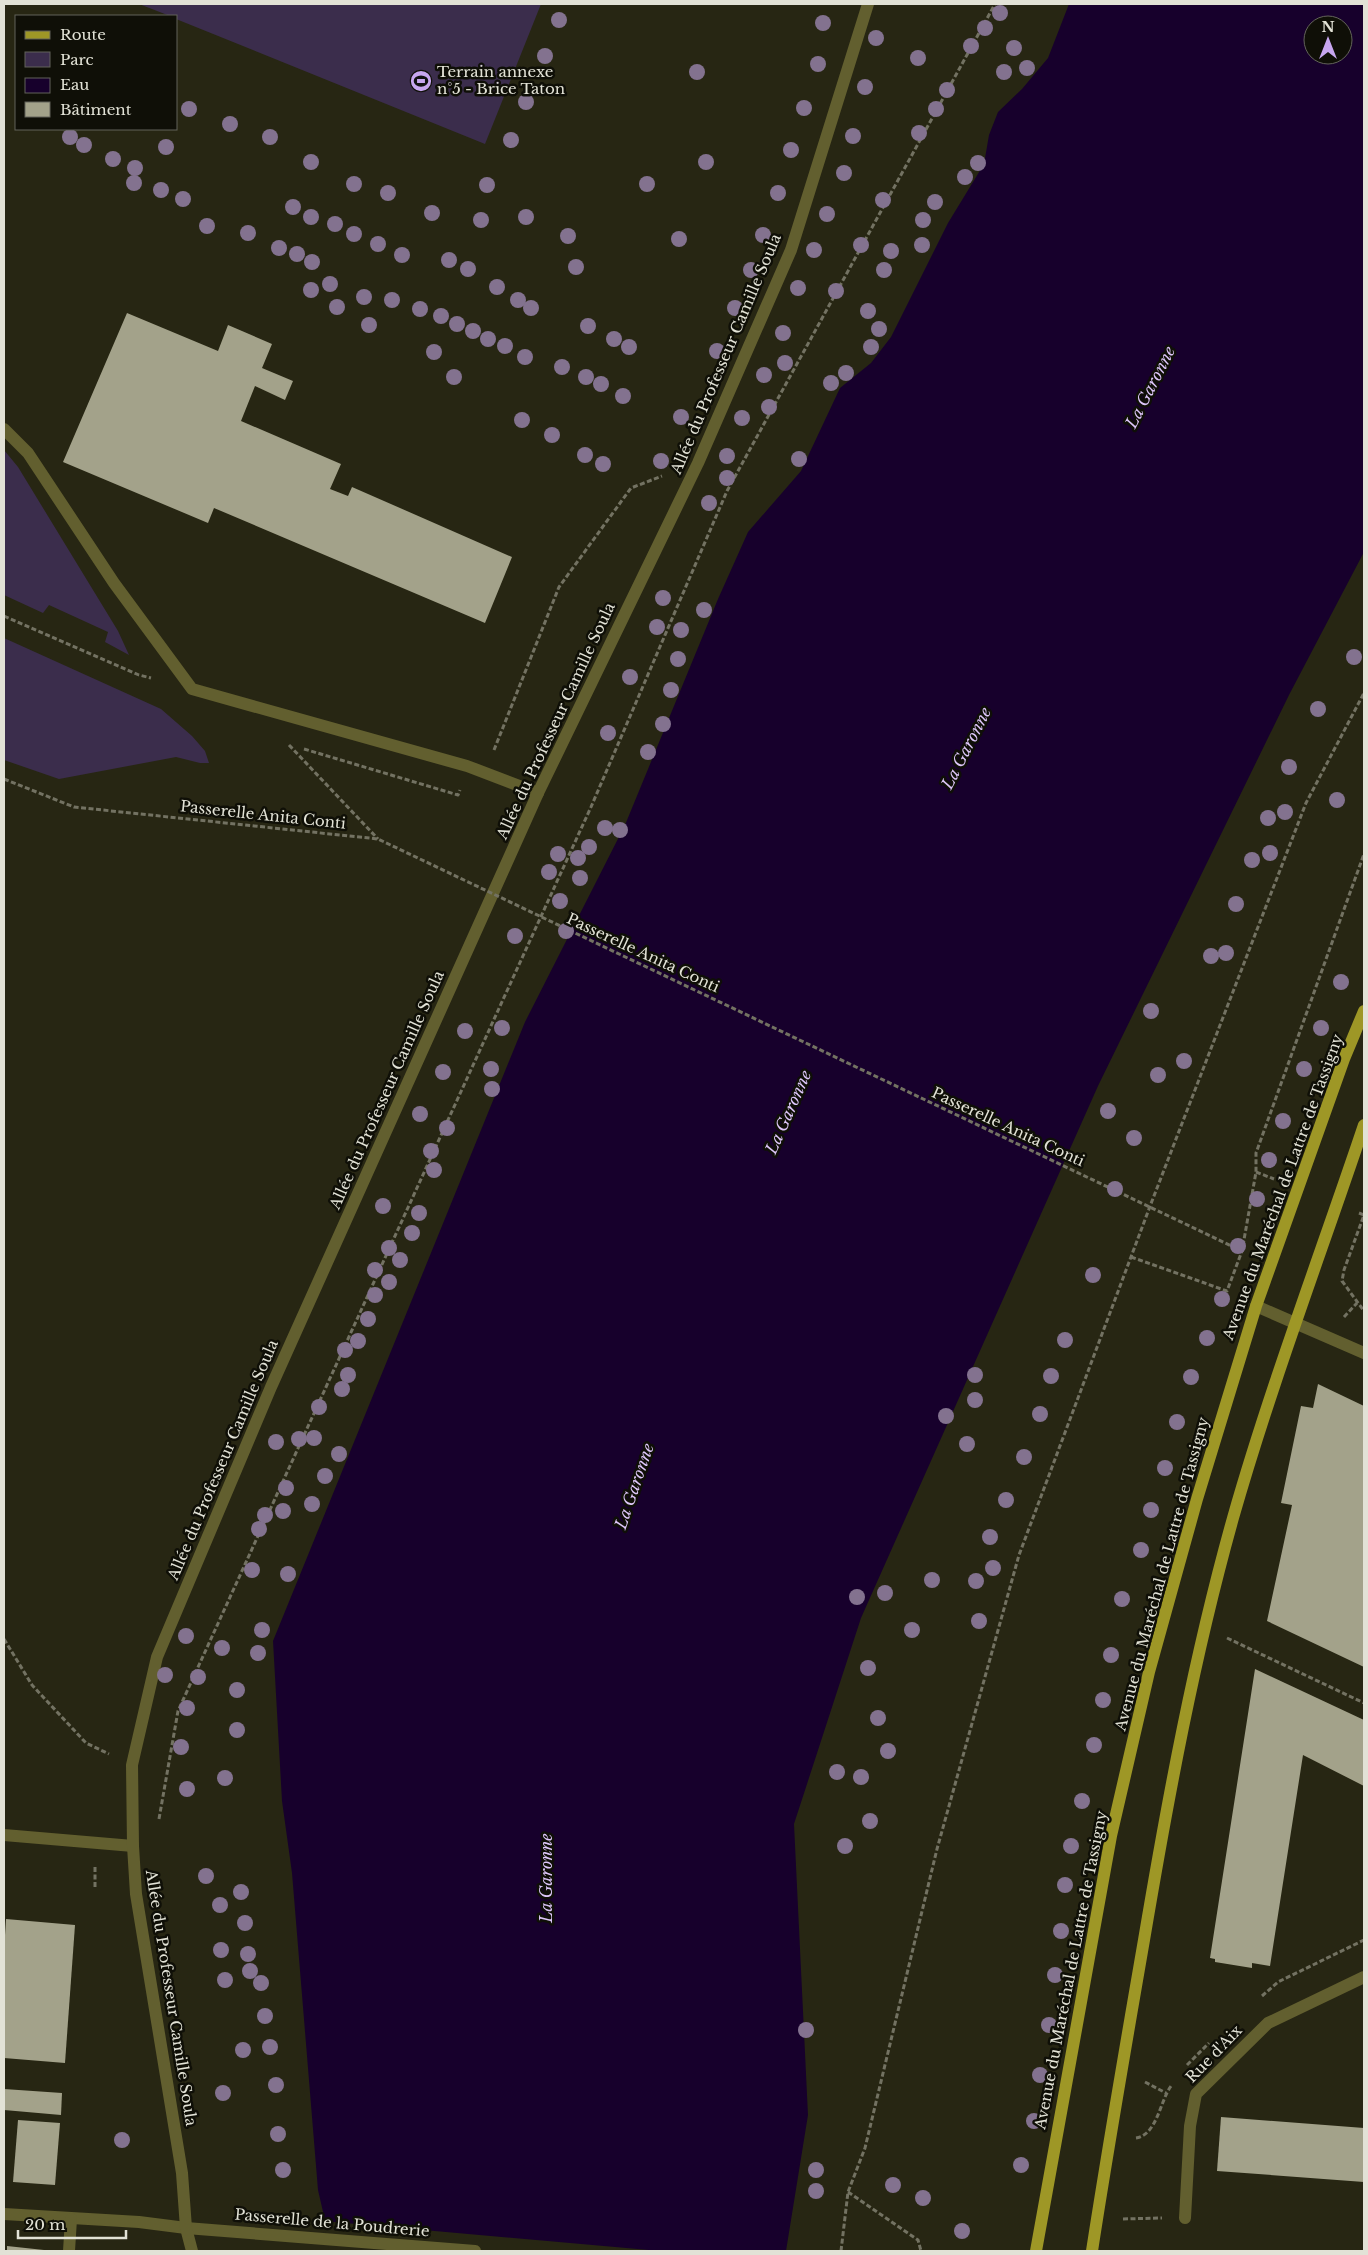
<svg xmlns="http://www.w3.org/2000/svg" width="1368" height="2255" font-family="'Libre Baskerville',serif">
	<rect width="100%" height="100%" fill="#272613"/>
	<g fill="#3b2d4c">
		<polygon points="139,4 541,4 485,144 176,19 176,16 170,16"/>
		<polygon points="4,450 18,467 118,631 129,655 105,642 108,632 49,605 43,613 4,595"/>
		<polygon points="4,638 161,709 192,736 205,751 209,763 200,763 176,757 59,779 4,760"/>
	</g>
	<path fill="#17002c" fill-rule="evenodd" d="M1069 4H1364V552L1289 695 1098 1086 861 1618 794 1824 808 2115 786 2251H332L318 2190 292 1873 282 1801 273 1641 525 1022 625 825 718 599 748 532 801 471 840 388 871 363 891 337 948 223 984 164 989 135 998 112 1022 89 1048 58ZM1313 25H1343V55H1313Z"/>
	<polygon fill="#272613" points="323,2221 660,2251 329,2251"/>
	<g fill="#a3a28a">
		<polygon points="127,313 218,351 228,325 272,344 262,368 293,381 285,400 255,386 241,421 341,464 330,489 348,496 352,487 512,557 485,623 214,508 208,523 63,462"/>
		<polygon points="1318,1384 1364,1406 1364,1667 1267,1621 1292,1505 1281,1503 1301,1406 1313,1408"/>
		<polygon points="1255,1669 1364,1720 1364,1786 1303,1755 1270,1966 1252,1963 1252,1968 1215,1962 1215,1959 1210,1958"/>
		<polygon points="6,1919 75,1925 65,2063 4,2058 4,1952"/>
		<polygon points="4,2089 62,2093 61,2115 4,2110"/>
		<polygon points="1221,2117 1364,2128 1364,2182 1217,2171"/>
		<polygon points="18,2120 60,2123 55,2185 13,2182"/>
		<polygon points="7,2246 44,2250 44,2251 7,2251"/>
	</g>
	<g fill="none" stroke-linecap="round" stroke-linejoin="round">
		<g stroke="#737262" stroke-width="3" stroke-dasharray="5 2.5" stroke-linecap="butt">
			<polyline points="4,616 139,675 151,678"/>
			<polyline points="289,745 378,839"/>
			<polyline points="304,749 458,795 460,790"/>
			<polyline points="494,750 559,587 631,488 662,476"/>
			<polyline points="1256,1172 1274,1179"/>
			<polyline points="1359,1213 1364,1215 1344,1270 1342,1281 1364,1311"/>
			<polyline points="1131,1257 1227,1291 1242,1251 1256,1172 1256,1153 1364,854"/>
			<polyline points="1344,1317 1357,1303"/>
			<polyline points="1227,1638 1364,1703"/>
			<polyline points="4,1639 32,1685 86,1743 109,1754"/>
			<polyline points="159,1819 178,1711 591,807 727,491 995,4"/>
			<polyline points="95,1867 95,1889"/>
			<polyline points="1262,1996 1278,1982 1364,1940"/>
			<polyline points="1187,2065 1209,2043"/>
			<polyline points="1145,2082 1166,2093"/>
			<path d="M1136 2138C1157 2135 1160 2101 1171 2086"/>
			<polyline points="848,2192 918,2240 921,2251"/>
			<polyline points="1123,2219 1162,2218"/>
			<polyline points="841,2251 848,2192 865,2148 937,1849 1019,1555 1152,1201 1306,803 1364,693"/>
		</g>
		<g stroke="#625f2f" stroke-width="12">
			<polyline points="4,429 28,453 114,583 192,689 467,766 538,793"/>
			<polyline points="4,1835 133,1846"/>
			<polyline points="4,2214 139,2222 186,2228"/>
			<polyline points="1185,2218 1190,2126 1196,2094 1268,2023 1364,1977"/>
			<polyline points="69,2251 71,2219"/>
		</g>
		<g stroke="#625f2f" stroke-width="12">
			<polyline points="1256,1306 1364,1353"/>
			<polyline points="186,2228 475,2251"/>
			<polyline points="192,2251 186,2228 182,2173 136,1894 133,1846 132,1765 157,1657 271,1387 538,793 698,463 791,250 868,4"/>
		</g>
		<g stroke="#9e9726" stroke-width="12">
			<polyline points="1036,2251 1111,1836 1149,1672 1197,1499 1256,1306 1344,1059 1364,1011"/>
			<path d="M1092 2251C1108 2147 1126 2044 1144 1940 1168 1798 1194 1657 1233 1518 1271 1385 1320 1256 1364 1125"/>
		</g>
		<polyline stroke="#737262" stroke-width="3" stroke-dasharray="5 2.5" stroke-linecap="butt" points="4,779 74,807 378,839 1242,1251"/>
	</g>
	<g fill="#83728f">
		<circle cx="1000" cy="13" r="8"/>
		<circle cx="559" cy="20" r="8"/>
		<circle cx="823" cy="23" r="8"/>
		<circle cx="985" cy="28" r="8"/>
		<circle cx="876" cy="38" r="8"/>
		<circle cx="971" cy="46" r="8"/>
		<circle cx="1014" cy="48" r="8"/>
		<circle cx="545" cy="56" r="8"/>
		<circle cx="918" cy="58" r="8"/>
		<circle cx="818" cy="64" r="8"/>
		<circle cx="1027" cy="68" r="8"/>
		<circle cx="697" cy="72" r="8"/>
		<circle cx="1004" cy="72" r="8"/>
		<circle cx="865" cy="87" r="8"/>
		<circle cx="947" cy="90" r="8"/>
		<circle cx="526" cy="102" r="8"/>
		<circle cx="804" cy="108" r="8"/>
		<circle cx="189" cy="109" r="8"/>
		<circle cx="936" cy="109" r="8"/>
		<circle cx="230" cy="124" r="8"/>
		<circle cx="919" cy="133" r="8"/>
		<circle cx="853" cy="136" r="8"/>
		<circle cx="70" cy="137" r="8"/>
		<circle cx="270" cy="137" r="8"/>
		<circle cx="511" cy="140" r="8"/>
		<circle cx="84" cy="145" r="8"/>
		<circle cx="166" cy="147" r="8"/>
		<circle cx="791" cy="150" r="8"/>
		<circle cx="113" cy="159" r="8"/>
		<circle cx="311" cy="162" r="8"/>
		<circle cx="706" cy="162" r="8"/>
		<circle cx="978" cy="163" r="8"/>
		<circle cx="135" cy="168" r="8"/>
		<circle cx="844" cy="173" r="8"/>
		<circle cx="965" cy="177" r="8"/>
		<circle cx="134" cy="183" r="8"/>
		<circle cx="354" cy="184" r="8"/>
		<circle cx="647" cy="184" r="8"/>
		<circle cx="487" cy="185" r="8"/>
		<circle cx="161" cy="190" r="8"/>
		<circle cx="388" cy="193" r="8"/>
		<circle cx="778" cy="193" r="8"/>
		<circle cx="183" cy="199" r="8"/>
		<circle cx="883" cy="200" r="8"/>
		<circle cx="935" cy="202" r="8"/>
		<circle cx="293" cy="207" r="8"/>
		<circle cx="432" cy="213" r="8"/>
		<circle cx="827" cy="214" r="8"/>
		<circle cx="311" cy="217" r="8"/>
		<circle cx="526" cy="217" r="8"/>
		<circle cx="481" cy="220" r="8"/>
		<circle cx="923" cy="220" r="8"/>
		<circle cx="335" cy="224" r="8"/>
		<circle cx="207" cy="226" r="8"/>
		<circle cx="248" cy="233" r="8"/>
		<circle cx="354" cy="234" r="8"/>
		<circle cx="763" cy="235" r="8"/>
		<circle cx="568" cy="236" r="8"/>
		<circle cx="679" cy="239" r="8"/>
		<circle cx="378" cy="244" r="8"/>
		<circle cx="861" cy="245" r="8"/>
		<circle cx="922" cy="245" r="8"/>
		<circle cx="279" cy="248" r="8"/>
		<circle cx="814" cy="250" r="8"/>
		<circle cx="891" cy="251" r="8"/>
		<circle cx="297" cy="254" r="8"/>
		<circle cx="402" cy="255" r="8"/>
		<circle cx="449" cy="260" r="8"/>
		<circle cx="312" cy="262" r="8"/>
		<circle cx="576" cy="267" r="8"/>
		<circle cx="468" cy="269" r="8"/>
		<circle cx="751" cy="270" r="8"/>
		<circle cx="884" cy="270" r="8"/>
		<circle cx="330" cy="284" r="8"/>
		<circle cx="497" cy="287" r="8"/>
		<circle cx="798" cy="288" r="8"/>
		<circle cx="311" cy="290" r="8"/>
		<circle cx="836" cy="291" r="8"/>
		<circle cx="364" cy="297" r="8"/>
		<circle cx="392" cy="300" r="8"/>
		<circle cx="518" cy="300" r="8"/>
		<circle cx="337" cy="307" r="8"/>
		<circle cx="531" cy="308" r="8"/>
		<circle cx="735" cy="308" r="8"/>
		<circle cx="420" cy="309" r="8"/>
		<circle cx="868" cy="311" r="8"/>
		<circle cx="441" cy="316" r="8"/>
		<circle cx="457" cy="324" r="8"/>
		<circle cx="369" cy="325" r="8"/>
		<circle cx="588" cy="326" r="8"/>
		<circle cx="879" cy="329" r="8"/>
		<circle cx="473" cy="331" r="8"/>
		<circle cx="783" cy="333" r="8"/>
		<circle cx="488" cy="339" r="8"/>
		<circle cx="614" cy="339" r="8"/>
		<circle cx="505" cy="346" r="8"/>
		<circle cx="629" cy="347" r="8"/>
		<circle cx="871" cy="347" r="8"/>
		<circle cx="717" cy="351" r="8"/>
		<circle cx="434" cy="352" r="8"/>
		<circle cx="525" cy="357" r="8"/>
		<circle cx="785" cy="363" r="8"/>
		<circle cx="562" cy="367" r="8"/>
		<circle cx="846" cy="373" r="8"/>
		<circle cx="764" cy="375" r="8"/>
		<circle cx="454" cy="377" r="8"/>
		<circle cx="586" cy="377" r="8"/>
		<circle cx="831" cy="383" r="8"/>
		<circle cx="601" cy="384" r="8"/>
		<circle cx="623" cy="396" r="8"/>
		<circle cx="769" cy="407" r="8"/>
		<circle cx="681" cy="417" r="8"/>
		<circle cx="742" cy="418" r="8"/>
		<circle cx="522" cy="420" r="8"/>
		<circle cx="552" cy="435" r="8"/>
		<circle cx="585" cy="455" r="8"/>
		<circle cx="727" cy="456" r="8"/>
		<circle cx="799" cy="459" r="8"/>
		<circle cx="661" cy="461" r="8"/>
		<circle cx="603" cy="464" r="8"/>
		<circle cx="727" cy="478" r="8"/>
		<circle cx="709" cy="503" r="8"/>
		<circle cx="663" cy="598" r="8"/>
		<circle cx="704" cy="610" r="8"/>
		<circle cx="657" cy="627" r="8"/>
		<circle cx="681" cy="630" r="8"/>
		<circle cx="1354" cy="657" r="8"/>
		<circle cx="678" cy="659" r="8"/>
		<circle cx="630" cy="677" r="8"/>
		<circle cx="671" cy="690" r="8"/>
		<circle cx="1318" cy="709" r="8"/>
		<circle cx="663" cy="724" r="8"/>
		<circle cx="608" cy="733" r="8"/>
		<circle cx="648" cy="752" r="8"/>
		<circle cx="1289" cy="767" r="8"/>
		<circle cx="1337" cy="800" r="8"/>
		<circle cx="1285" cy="812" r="8"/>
		<circle cx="1268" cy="818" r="8"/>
		<circle cx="605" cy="828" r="8"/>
		<circle cx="620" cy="830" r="8"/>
		<circle cx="589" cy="847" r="8"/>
		<circle cx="1270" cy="853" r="8"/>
		<circle cx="558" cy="854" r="8"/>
		<circle cx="578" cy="858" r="8"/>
		<circle cx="1252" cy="860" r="8"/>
		<circle cx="549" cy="872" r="8"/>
		<circle cx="580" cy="878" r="8"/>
		<circle cx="560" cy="901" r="8"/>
		<circle cx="1236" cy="904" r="8"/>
		<circle cx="566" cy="931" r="8"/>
		<circle cx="515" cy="936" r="8"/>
		<circle cx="1226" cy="953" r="8"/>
		<circle cx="1211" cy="956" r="8"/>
		<circle cx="1341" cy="982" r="8"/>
		<circle cx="1151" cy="1011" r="8"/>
		<circle cx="502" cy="1028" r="8"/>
		<circle cx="1321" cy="1028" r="8"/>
		<circle cx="465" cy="1031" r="8"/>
		<circle cx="1184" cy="1061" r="8"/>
		<circle cx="491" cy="1069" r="8"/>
		<circle cx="1304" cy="1069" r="8"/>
		<circle cx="443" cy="1072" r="8"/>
		<circle cx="1158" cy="1075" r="8"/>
		<circle cx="492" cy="1089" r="8"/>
		<circle cx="1108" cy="1111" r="8"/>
		<circle cx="420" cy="1114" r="8"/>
		<circle cx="1283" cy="1121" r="8"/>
		<circle cx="447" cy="1128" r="8"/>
		<circle cx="1134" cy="1138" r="8"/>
		<circle cx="431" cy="1151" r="8"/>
		<circle cx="1269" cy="1160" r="8"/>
		<circle cx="434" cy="1170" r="8"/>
		<circle cx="1115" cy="1189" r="8"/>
		<circle cx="1257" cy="1199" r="8"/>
		<circle cx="383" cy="1206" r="8"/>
		<circle cx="419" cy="1213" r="8"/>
		<circle cx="412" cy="1233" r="8"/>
		<circle cx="1238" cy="1246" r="8"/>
		<circle cx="389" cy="1248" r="8"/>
		<circle cx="400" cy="1260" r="8"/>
		<circle cx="375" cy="1270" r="8"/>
		<circle cx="1093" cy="1275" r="8"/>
		<circle cx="389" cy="1282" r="8"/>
		<circle cx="375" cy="1295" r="8"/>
		<circle cx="1222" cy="1299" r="8"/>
		<circle cx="368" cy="1319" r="8"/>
		<circle cx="1207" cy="1338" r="8"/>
		<circle cx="1065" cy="1340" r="8"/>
		<circle cx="358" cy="1341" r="8"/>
		<circle cx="345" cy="1350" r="8"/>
		<circle cx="348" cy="1375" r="8"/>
		<circle cx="975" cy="1375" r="8"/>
		<circle cx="1051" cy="1376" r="8"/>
		<circle cx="1191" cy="1377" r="8"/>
		<circle cx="342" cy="1389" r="8"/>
		<circle cx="975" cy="1400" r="8"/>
		<circle cx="319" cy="1407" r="8"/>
		<circle cx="1040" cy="1414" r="8"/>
		<circle cx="946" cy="1416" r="8"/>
		<circle cx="1177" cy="1422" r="8"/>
		<circle cx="314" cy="1438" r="8"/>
		<circle cx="299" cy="1439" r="8"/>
		<circle cx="276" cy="1442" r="8"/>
		<circle cx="967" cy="1444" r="8"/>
		<circle cx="339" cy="1454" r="8"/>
		<circle cx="1024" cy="1457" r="8"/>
		<circle cx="1165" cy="1468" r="8"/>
		<circle cx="325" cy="1476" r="8"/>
		<circle cx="286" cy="1488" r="8"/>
		<circle cx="1006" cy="1500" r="8"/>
		<circle cx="312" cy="1504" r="8"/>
		<circle cx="1151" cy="1510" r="8"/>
		<circle cx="283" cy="1511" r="8"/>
		<circle cx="265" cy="1515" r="8"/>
		<circle cx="259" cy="1529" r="8"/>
		<circle cx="990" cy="1537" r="8"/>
		<circle cx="1141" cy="1550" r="8"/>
		<circle cx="993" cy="1568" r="8"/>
		<circle cx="252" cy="1570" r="8"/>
		<circle cx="288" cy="1574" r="8"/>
		<circle cx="932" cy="1580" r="8"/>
		<circle cx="976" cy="1581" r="8"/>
		<circle cx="885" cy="1593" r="8"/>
		<circle cx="857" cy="1597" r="8"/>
		<circle cx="1122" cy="1599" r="8"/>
		<circle cx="979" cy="1621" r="8"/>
		<circle cx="262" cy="1630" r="8"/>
		<circle cx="912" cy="1630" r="8"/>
		<circle cx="186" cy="1636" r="8"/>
		<circle cx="222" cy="1648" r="8"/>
		<circle cx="258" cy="1653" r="8"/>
		<circle cx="1111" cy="1655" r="8"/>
		<circle cx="868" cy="1668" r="8"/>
		<circle cx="165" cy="1675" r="8"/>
		<circle cx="198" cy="1677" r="8"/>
		<circle cx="237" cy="1690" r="8"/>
		<circle cx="1103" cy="1700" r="8"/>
		<circle cx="187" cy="1708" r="8"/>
		<circle cx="878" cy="1718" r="8"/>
		<circle cx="237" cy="1730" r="8"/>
		<circle cx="1094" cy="1745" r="8"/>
		<circle cx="181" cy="1747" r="8"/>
		<circle cx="888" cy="1751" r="8"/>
		<circle cx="837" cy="1772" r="8"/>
		<circle cx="861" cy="1777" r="8"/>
		<circle cx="225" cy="1778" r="8"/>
		<circle cx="187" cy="1789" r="8"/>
		<circle cx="1082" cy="1801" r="8"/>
		<circle cx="870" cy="1821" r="8"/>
		<circle cx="845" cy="1846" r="8"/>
		<circle cx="1071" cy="1846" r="8"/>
		<circle cx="206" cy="1876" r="8"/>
		<circle cx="1065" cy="1885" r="8"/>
		<circle cx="241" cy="1892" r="8"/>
		<circle cx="220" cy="1905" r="8"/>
		<circle cx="245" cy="1923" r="8"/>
		<circle cx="1061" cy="1931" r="8"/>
		<circle cx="221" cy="1950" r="8"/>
		<circle cx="248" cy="1954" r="8"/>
		<circle cx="250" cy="1971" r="8"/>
		<circle cx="1055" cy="1975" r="8"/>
		<circle cx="225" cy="1980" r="8"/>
		<circle cx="261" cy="1983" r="8"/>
		<circle cx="265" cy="2016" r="8"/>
		<circle cx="1049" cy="2025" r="8"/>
		<circle cx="806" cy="2030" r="8"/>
		<circle cx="270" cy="2047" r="8"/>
		<circle cx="243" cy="2050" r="8"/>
		<circle cx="1040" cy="2075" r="8"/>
		<circle cx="276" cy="2085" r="8"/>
		<circle cx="223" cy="2093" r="8"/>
		<circle cx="1034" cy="2121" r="8"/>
		<circle cx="278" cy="2134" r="8"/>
		<circle cx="122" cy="2140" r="8"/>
		<circle cx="1021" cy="2165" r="8"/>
		<circle cx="283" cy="2170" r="8"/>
		<circle cx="816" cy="2170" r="8"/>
		<circle cx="893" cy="2185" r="8"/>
		<circle cx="816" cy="2191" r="8"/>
		<circle cx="923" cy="2198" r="8"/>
		<circle cx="962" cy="2231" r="8"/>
	</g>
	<defs>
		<g id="stadium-disc" transform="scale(1.125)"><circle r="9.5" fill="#c7a6ef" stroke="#0f0f07"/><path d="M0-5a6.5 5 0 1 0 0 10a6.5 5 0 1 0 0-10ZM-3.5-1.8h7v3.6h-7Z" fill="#111"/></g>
	</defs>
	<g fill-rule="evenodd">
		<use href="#stadium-disc" x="421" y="81"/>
	</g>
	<g text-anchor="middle" stroke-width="5" stroke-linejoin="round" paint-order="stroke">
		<g font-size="15" fill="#e2e2d6" stroke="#0f0f07" text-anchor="start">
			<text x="437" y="77">Terrain annexe<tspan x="437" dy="17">n°5 - Brice Taton</tspan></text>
		</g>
		<g font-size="15" fill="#e2e2d6" stroke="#0f0f07">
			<text transform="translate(726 354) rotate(-67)" y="5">Allée du Professeur Camille Soula</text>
			<text transform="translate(556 721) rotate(-65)" y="5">Allée du Professeur Camille Soula</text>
			<text transform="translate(263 815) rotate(6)" y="5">Passerelle Anita Conti</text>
			<text transform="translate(643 953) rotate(25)" y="5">Passerelle Anita Conti</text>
			<text transform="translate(387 1090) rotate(-66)" y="5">Allée du Professeur Camille Soula</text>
			<text transform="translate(1008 1127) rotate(25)" y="5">Passerelle Anita Conti</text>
			<text transform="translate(1283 1187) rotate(-70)" y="5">Avenue du Maréchal de Lattre de Tassigny</text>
			<text transform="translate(223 1460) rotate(-67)" y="5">Allée du Professeur Camille Soula</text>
			<text transform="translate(1162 1574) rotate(-75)" y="5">Avenue du Maréchal de Lattre de Tassigny</text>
			<text transform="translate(1071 1970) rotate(-79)" y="5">Avenue du Maréchal de Lattre de Tassigny</text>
			<text transform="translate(171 1998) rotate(81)" y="5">Allée du Professeur Camille Soula</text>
			<text transform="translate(1214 2054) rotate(-46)" y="5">Rue d'Aix</text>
			<text transform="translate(332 2223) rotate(5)" y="5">Passerelle de la Poudrerie</text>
		</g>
		<g font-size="16" font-style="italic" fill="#ddc6f9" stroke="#0f0f07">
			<text transform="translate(1150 387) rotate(-63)" y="6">La Garonne</text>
			<text transform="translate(966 748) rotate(-63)" y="6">La Garonne</text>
			<text transform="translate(788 1112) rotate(-66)" y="6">La Garonne</text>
			<text transform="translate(634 1486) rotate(-71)" y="6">La Garonne</text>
			<text transform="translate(546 1878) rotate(-90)" y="6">La Garonne</text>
		</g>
	</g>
	<rect width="1368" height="2255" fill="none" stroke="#e2e2d6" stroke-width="10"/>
	<rect x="15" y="15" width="162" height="115" fill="#0f0f07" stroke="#63635a"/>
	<rect x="25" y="31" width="25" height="8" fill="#9e9726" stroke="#63635a"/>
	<text x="60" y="40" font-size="15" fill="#e2e2d6">Route</text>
	<rect x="25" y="52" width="25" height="15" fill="#3b2d4c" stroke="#63635a"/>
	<text x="60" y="65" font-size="15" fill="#e2e2d6">Parc</text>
	<rect x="25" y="78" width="25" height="15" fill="#17002c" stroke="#63635a"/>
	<text x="60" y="90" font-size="15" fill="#e2e2d6">Eau</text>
	<rect x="25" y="102" width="25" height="15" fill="#a3a28a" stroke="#63635a"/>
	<text x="60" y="115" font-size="15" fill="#e2e2d6">Bâtiment</text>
	<g transform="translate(1328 40)"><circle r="24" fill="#0f0f07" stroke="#63635a"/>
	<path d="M0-4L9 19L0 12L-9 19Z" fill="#c7a6ef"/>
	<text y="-8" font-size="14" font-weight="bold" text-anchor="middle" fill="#e2e2d6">N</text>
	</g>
	<path d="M18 2230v8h108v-8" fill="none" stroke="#e2e2d6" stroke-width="2.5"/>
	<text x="25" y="2230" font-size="15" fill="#e2e2d6" stroke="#0f0f07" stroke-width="4" paint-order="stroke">20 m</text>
</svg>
